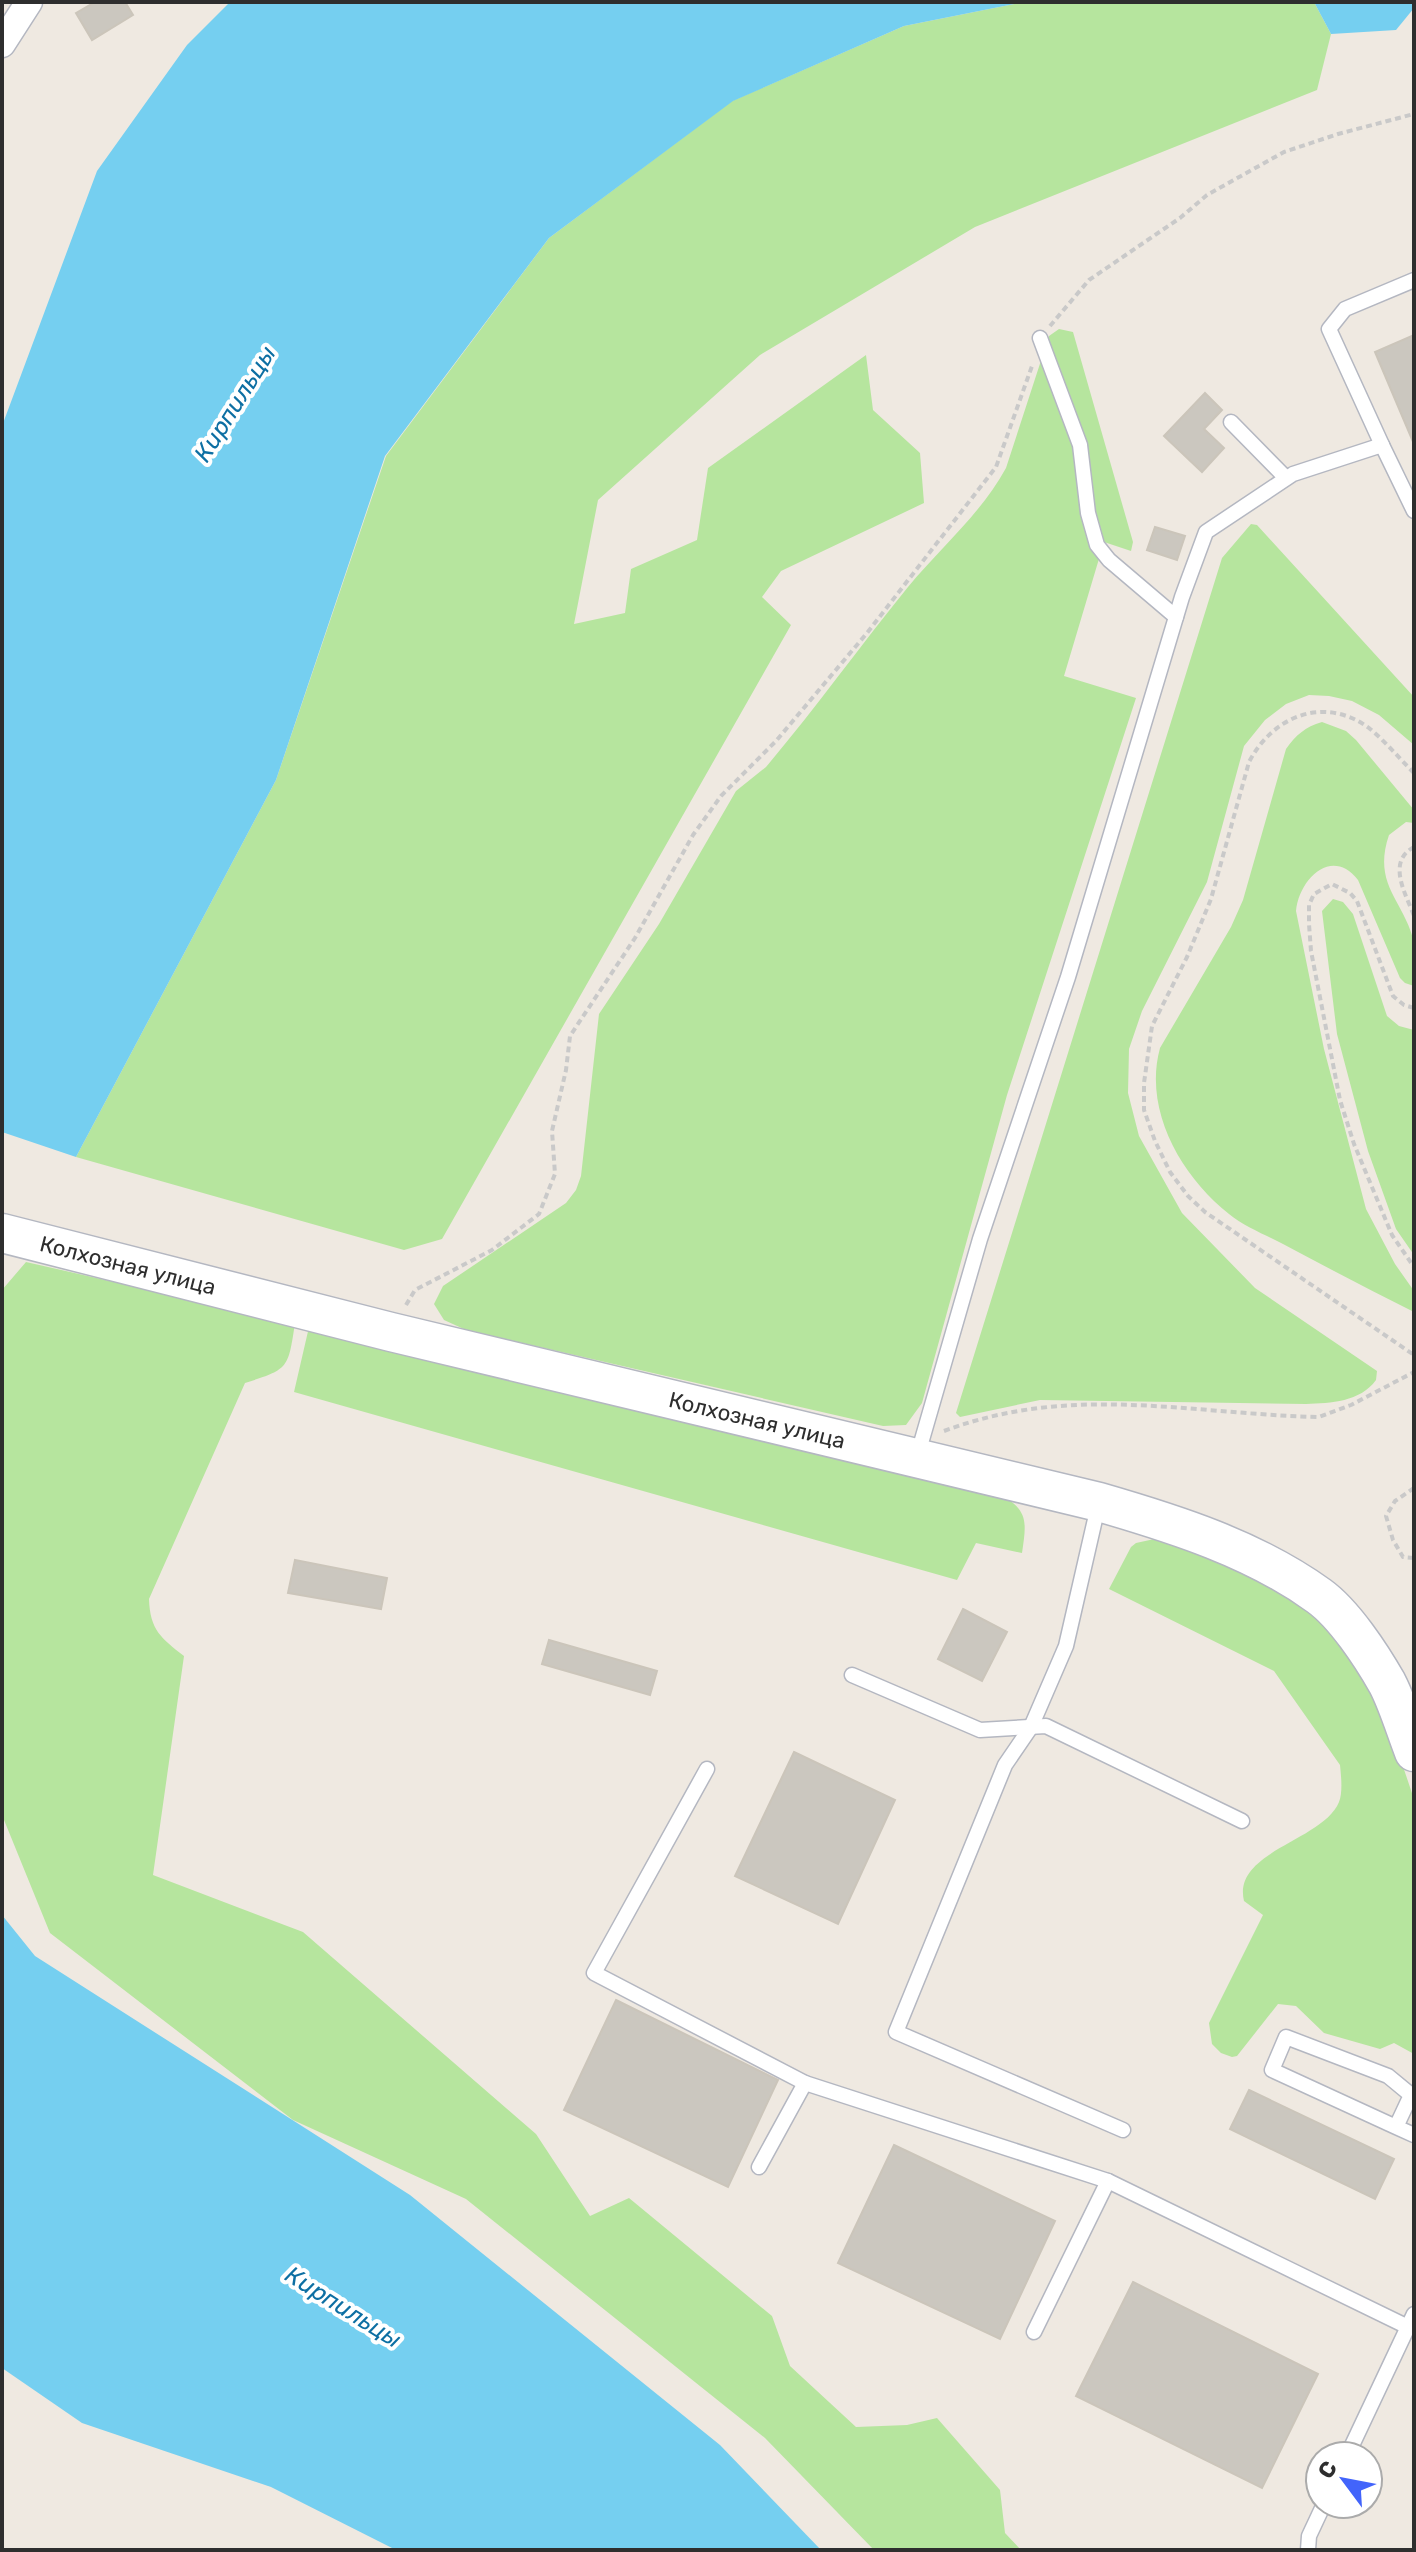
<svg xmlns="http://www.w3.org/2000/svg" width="1416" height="2552" font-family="Rubik,sans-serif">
	<rect width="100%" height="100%" fill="#efe9e1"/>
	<g fill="#b6e59e">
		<polygon points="1024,2 1314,2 1331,34 1317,90 975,227 760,355 598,500 574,624 625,613 631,569 697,540 708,468 866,355 873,410 920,453 924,503 781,571 762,597 791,625 442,1239 404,1250 76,1157 276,780 386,456 549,238 732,101 904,26"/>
		<path d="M1059 329 1073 332 1133 542 1131 551 1104 542 1064 676 1136 698 1007 1095 922 1403 906 1425 883 1426 466 1330 444 1320 434 1304 443 1286 566 1203 576 1190 581 1176 599 1014 659 924 736 791 766 767C815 709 860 646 908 587 941 547 980 515 1006 468L1049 336Z"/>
		<path d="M1251 524 1257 525 1414 697V745L1379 715 1352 701 1329 696 1309 695 1286 704 1265 720 1244 746 1207 882 1142 1011 1129 1049 1128 1093 1139 1136 1182 1213 1255 1288 1377 1371 1376 1380C1360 1402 1331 1403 1306 1404L1040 1400 960 1417 956 1413 1222 558Z"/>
		<path d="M1322 722 1346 731 1356 740 1414 810V823L1406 822 1389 835C1372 885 1404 900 1414 942 1416 955 1414 972 1414 986L1405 983 1400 978 1358 880C1332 846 1299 879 1296 911L1324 1049 1366 1209 1395 1264 1414 1291V1312C1370 1290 1326 1267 1283 1244 1266 1235 1245 1227 1229 1214 1181 1176 1143 1110 1160 1048L1231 927 1243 900 1286 749C1296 735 1305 727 1322 722Z"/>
		<polygon points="1333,899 1343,902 1353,914 1387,1016 1399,1026 1414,1030 1414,1255 1396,1229 1368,1151 1337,1034 1322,911"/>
		<path d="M26 1262 295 1323C288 1369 289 1369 245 1383L149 1599C150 1630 161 1638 184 1656L153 1875 303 1932 536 2134 590 2216 629 2198 772 2316 790 2366 856 2427 907 2425 937 2418 1000 2490 1005 2533 1021 2550H874L765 2438 466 2199 293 2120 50 1933 2 1815V1290Z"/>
		<path d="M309 1327 998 1493C1028 1510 1027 1520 1022 1553L976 1543 957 1580 294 1392Z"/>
		<path d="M1159 1538 1224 1558 1299 1601 1359 1662 1391 1731 1414 1799V2054L1394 2043 1380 2049 1324 2033 1296 2006 1278 2004 1237 2056 1232 2057 1221 2053 1212 2044 1209 2023 1263 1915 1244 1901C1232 1851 1323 1841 1339 1802 1343 1792 1341 1775 1340 1765L1274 1671 1109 1589 1131 1547 1136 1543Z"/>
	</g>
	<g fill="#75cff0">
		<polygon points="230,2 1024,2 904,26 733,101 549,238 385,456 276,780 76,1157 2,1132 2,426 97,171 187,45"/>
		<polygon points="1314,2 1414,2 1414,8 1396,30 1331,34"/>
		<polygon points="2,1915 35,1956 410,2195 720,2445 821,2550 396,2550 271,2487 82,2423 2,2368"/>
	</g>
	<g fill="#cbc7bf" stroke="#cbc5ba" stroke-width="2">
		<polygon points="95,2 125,2 133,15 92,40 76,13"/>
		<polygon points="1414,335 1414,444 1375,352"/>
		<polygon points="1205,393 1222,410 1204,429 1224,448 1202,472 1164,436"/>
		<polygon points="1155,527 1185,536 1177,560 1147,550"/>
		<polygon points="295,1560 387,1578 381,1609 288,1593"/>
		<polygon points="963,1609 1007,1632 982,1681 938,1659"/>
		<polygon points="549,1640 657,1671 650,1695 542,1664"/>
		<polygon points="794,1752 895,1800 838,1924 735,1876"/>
		<polygon points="616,2000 778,2080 728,2187 564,2110"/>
		<polygon points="1249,2090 1394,2159 1375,2199 1230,2129"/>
		<polygon points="894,2145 1055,2221 1000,2339 838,2263"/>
		<polygon points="1133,2282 1318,2374 1262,2488 1076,2396"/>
	</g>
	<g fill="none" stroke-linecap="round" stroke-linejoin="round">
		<g stroke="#b4b7c1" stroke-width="17">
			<g id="service">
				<polyline points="1040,338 1080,445 1088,513 1097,545 1109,560 1176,617"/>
				<polyline points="1231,422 1286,478"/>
				<polyline points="1382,445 1329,329 1345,309 1414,280"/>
				<polyline points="917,1457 980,1239 1068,977 1182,597 1206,532 1293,474 1382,445 1414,511"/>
				<polyline points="1099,1502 1066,1646 1031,1727 1005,1765 896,2032 1123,2130"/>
				<polyline points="852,1675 980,1730 1046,1726 1242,1821"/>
				<polyline points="707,1769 594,1973 805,2083 1108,2181 1408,2327"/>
				<polyline points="1396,2127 1411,2095 1388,2076 1286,2037 1272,2070 1396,2127 1414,2135"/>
				<polyline points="759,2167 805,2083"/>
				<polyline points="1034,2332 1108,2181"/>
				<polyline points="1347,2456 1414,2314"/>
				<polyline points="1308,2550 1309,2536 1324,2504"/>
			</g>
		</g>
		<g stroke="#b4b7c1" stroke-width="29">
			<polyline id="minor" points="2,44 29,2"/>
		</g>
		<g stroke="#b4b7c1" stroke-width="41">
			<g id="secondary">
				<path id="s1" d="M2 1233 391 1332 1099 1502C1175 1524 1254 1549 1319 1596 1344 1614 1371 1655 1387 1683 1398 1704 1405 1729 1414 1752"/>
			</g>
		</g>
		<g stroke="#c9c9c9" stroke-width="4" stroke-dasharray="6 4" stroke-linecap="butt">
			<polyline points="1050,326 1089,280 1180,218 1207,195 1284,152 1338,134 1414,114"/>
			<path d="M1414 773C1399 758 1385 741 1369 728 1324 695 1273 716 1249 762L1211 899 1187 957 1152 1026 1144 1083V1110L1155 1141 1170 1172 1188 1196 1205 1212 1414 1355"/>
			<path d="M1414 847C1386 862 1406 894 1414 916"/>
			<polyline points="1414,1008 1404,1005 1393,996 1357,901 1350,893 1332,884 1314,894 1309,905 1309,924 1311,951 1340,1100 1354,1144 1392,1235 1414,1267"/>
			<polyline points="406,1305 415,1290 492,1250 539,1214 555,1174 552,1131 566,1070 570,1036 635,938 693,835 721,796 776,741 867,633 996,467 1032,366"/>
			<path d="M944 1431C1072 1383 1187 1414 1319 1417L1351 1405 1414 1372"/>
			<polyline points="1414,1488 1395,1501 1386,1516 1393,1540 1403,1557 1414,1558"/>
		</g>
		<use href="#service" stroke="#fff" stroke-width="14"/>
		<use href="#minor" stroke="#fff" stroke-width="26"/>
		<use href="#secondary" stroke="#fff" stroke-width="38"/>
	</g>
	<g text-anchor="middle" stroke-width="8" stroke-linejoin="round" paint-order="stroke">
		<g font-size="22" fill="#2e2e2e" stroke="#fff">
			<text dy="8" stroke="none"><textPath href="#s1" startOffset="130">Колхозная улица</textPath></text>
			<text dy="8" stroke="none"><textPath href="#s1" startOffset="778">Колхозная улица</textPath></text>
		</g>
		<g font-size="24" font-style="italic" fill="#0d6fa3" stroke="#fff">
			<text transform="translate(235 404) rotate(-58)" y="8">Кирпильцы</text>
			<text transform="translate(343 2307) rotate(32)" y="8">Кирпильцы</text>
		</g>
	</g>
	<rect width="1416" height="2552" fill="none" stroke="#2e2e2e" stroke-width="8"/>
	<g transform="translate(1344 2480) rotate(302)"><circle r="38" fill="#ffffff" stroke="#ababab" stroke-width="2"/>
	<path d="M0-6L14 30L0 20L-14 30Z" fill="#4264fb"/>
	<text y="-12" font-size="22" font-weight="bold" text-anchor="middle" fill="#2e2e2e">С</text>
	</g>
</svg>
